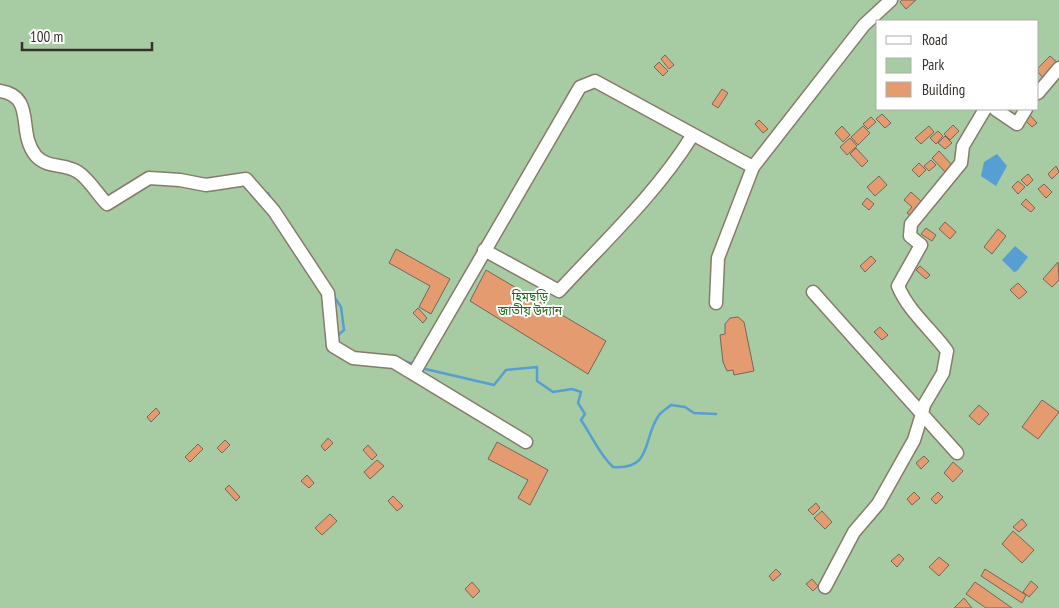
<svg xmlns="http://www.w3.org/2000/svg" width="1059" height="608" font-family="'PT Sans Narrow','Noto Sans Bengali',sans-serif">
	<rect width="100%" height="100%" fill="#faecda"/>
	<path fill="#a7cba3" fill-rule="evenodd" d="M0 0H1059V608H0ZM878 21H1038V109H878Z"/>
	<g fill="#579ed2">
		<polygon points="997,154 1007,166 996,186 981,176 984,162"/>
		<polygon points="1015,246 1028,257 1017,271 1014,272 1002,260"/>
	</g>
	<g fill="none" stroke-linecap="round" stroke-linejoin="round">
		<g stroke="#579ed2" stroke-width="2.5">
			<polyline points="268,193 272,200"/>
			<polyline points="333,295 341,307 344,330 337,336"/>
			<polyline points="400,360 414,364"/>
			<path d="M421 368 494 385 506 370 537 367V381L553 392 572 389 581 392 578 403 585 414 581 420C592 436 599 454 613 467 653 470 642 439 659 415 662 411 668 408 671 405L685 407 694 413 716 414"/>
		</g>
	</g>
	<g fill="#e49b6f" stroke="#77665b">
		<polygon points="902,0 916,0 906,9 900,2"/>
		<polygon points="665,55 674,65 669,69 661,59"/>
		<polygon points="1050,56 1059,64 1044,79 1038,72 1038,68"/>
		<polygon points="659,62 668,71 663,76 654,67"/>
		<polygon points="722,89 728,93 718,108 712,104"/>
		<polygon points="882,114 891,123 885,128 876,119"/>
		<polygon points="1029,114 1037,123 1032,127 1024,119"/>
		<polygon points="871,117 876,122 868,129 863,124"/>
		<polygon points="759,120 768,129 763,133 755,124"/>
		<polygon points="953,125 959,131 950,140 944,134"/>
		<polygon points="842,126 850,135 843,142 835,133"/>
		<polygon points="863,126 870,133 858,145 851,137"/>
		<polygon points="929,126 934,132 921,144 915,138"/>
		<polygon points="938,131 943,136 936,144 930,138"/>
		<polygon points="945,136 952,143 945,149 938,143"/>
		<polygon points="850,138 857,146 847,155 840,147"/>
		<polygon points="856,148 868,161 862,167 850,154"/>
		<polygon points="939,151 953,166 946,173 932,158"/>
		<polygon points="931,160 936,165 929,171 924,166"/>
		<polygon points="919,163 926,170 919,177 912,170"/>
		<polygon points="1056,166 1059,172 1052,179 1048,174"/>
		<polygon points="1028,174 1033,180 1027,186 1021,180"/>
		<polygon points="879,176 887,185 875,196 867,187"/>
		<polygon points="1018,181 1025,187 1018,194 1012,187"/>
		<polygon points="1044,184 1052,192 1046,198 1038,189"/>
		<polygon points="911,192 923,203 911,216 907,213 912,207 904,200"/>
		<polygon points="867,198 874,204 869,210 862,204"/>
		<polygon points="1026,199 1035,208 1031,212 1021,204"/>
		<polygon points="945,222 956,232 950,239 939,229"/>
		<polygon points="926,228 936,235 932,241 921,234"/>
		<polygon points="998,229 1006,236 992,254 984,247"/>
		<polygon points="396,249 450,279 431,314 419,307 430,286 389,263"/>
		<polygon points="871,256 876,261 865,272 860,266"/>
		<polygon points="1058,262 1059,280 1052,287 1043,279"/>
		<polygon points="920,266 930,275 926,279 916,270"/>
		<polygon points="486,270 606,341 588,374 470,301"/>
		<polygon points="1018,283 1027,292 1019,299 1010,290"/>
		<polygon points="418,308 427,318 423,323 413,313"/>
		<polygon points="738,317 744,322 754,371 734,375 733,370 727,371 723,362 720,335 725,334 725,324 730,318"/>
		<polygon points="880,327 888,335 882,340 874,332"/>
		<polygon points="1042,400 1059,412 1038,439 1022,427"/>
		<polygon points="979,405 989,414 979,425 969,416"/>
		<polygon points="156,408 160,413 151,422 147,417"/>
		<polygon points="328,438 333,443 325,451 321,446"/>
		<polygon points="225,440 230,445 222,453 217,448"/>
		<polygon points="497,442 548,470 530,505 518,498 528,480 488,459"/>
		<polygon points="198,444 203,449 190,462 185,457"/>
		<polygon points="368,445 377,455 372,460 363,450"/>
		<polygon points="924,456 929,461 921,469 916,463"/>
		<polygon points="377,460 384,466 370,479 364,472"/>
		<polygon points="953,462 963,471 953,482 944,473"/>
		<polygon points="307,475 314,483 309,488 301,481"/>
		<polygon points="229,485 240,497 236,501 225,489"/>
		<polygon points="914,492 920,498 912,505 907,499"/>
		<polygon points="938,492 943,497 936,504 931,499"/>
		<polygon points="393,496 403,506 397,511 388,501"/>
		<polygon points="816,503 820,508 813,515 808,510"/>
		<polygon points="822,511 832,522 825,529 814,518"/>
		<polygon points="330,514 337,521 322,535 315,528"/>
		<polygon points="1022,519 1027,525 1019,532 1013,527"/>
		<polygon points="1013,531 1034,550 1022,563 1002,544"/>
		<polygon points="899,554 904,559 897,567 891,561"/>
		<polygon points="939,557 949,565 939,576 929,567"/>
		<polygon points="776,569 781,574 773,581 769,576"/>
		<polygon points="985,569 1026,595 1022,603 981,576"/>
		<polygon points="812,579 818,586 813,591 806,584"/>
		<polygon points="1031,581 1038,587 1029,597 1023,592"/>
		<polygon points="472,582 480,591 473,598 465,589"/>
		<polygon points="975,582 1012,608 986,608 966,594"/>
		<polygon points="964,598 972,608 954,608"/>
	</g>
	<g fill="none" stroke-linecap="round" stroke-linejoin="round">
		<g stroke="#887b6c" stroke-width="15">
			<g id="minor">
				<path d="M0 91C37 97 16 132 36 156 48 169 64 163 78 172 89 179 98 195 107 204L149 178 180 180 206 185 246 179 274 211 328 293 333 346 353 358 394 362 526 442"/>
				<polyline points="1038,93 1059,68"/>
				<polyline points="995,109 1017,124 1026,109"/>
				<path d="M484 250 559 291C605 241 656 194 692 136"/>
				<polyline points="813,292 922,414 914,440 878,504 854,532 825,587"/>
				<polyline points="716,303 718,258 753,167"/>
				<polyline points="414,373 580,87 595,81 753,167 864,25 891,0"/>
				<path d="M957 453 922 414 924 405 943 373 947 351C932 330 908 311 898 286L921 245 910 236 911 224 961 163 963 146 985 109"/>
			</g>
		</g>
		<use href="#minor" stroke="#fff" stroke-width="12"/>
	</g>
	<g text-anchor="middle" stroke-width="4" stroke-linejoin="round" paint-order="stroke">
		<g font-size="12" fill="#1d6917" stroke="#fff">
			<text x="530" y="301">হিমছড়ি<tspan x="530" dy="14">জাতীয় উদ্যান</tspan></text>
		</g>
	</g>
	<rect x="876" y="20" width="162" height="90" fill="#ffffff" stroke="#afadaa"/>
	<rect x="886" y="36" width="25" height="8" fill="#ffffff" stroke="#afadaa"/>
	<text x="922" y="45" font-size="15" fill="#36312a">Road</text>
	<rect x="886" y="58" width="25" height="15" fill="#a7cba3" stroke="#afadaa"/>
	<text x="922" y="70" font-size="15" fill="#36312a">Park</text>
	<rect x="886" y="82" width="25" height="15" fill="#e49b6f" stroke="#afadaa"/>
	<text x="922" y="95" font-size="15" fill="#36312a">Building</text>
	<path d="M22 42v8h130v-8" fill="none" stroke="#36312a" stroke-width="2.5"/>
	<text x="30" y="42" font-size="15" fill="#36312a" stroke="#ffffff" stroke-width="4" paint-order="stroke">100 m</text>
</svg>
